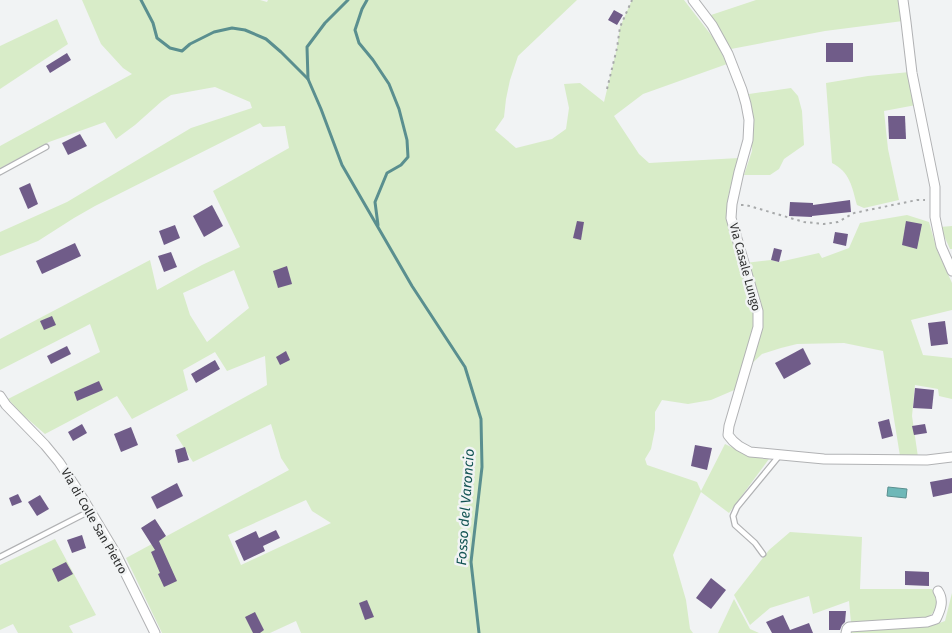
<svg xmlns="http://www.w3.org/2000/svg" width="952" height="633" font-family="'Fira Sans',sans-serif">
	<rect width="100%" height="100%" fill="#f1f3f4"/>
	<g fill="#d8ecc8" fill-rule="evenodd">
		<path d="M82 0H260L267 2 268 0H577L518 56 510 80 506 99 504 117 495 130 516 148 552 139 566 129 569 108 564 84 580 83 604 102 617 48 620 27 632 0H684L715 40 727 64 643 94 614 116 639 154 649 163 739 158C732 180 724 202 728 225L734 229 745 263 771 260 779 262 819 253 822 258 849 248 860 223 907 215 929 222 937 250 952 283V310L911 320 923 355 952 358V399L939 396 938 389 915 385 912 416 918 457 900 456 883 351 844 343 797 344 781 348 762 354 746 369 739 388 711 400 688 404 662 400 655 412V429L651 449 645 459 647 465 697 482 701 491 725 444 752 457 769 459 729 513 701 492 673 555 686 600 690 629 693 633H301L296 621 270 633H162L126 558 289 470 281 458 271 424 193 462 176 435 267 385 265 356 227 371 215 352 183 370 188 390 132 419 117 396 45 434 23 415 8 399 100 352 90 324 0 370V339L150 260 157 290 202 265 240 247 213 191 289 148 285 126 263 127 260 123 95 206 74 218 38 241 0 256V232L67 202 191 128 252 108 250 102 215 87 171 95 162 101 135 125 116 139 105 122 49 142 0 168V146L132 74 123 68 101 44ZM234 270 249 308 207 342 190 315 183 293ZM306 500 312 511 331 523 241 565 228 535Z"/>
		<polygon points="756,0 899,0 903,21 825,31 731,49 711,15"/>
		<polygon points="57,19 68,44 0,89 0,46"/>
		<path d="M910 72 916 105 884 111 888 149 899 200 864 208 857 205C852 187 850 172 832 163L826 83 868 76Z"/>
		<polygon points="791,88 798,96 802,111 804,145 784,159 779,169 770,175 744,175 752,151 752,116 749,94"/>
		<polygon points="952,226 952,249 950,249 940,227"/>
		<path d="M790 532 862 537 860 589H932C934 592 936 594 937 597 940 606 933 615 925 619L851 623 849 601 813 614 809 596 770 608 750 625 734 595 769 550Z"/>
		<polygon points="55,539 96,615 69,626 73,633 18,633 13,624 0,630 0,565"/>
		<polygon points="952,593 952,633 850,633 856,630 934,625 945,621"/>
		<polygon points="734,599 750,629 759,633 718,633"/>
	</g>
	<polygon fill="#6eb8b8" stroke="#5a8f8f" points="888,487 907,489 906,498 887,496"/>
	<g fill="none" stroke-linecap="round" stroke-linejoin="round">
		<g stroke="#5a8f8f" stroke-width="3">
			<polyline points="141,0 153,23 157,38 170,48 182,51 190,44 214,32 232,28 245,30 266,39 281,52 308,79"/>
			<polyline points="348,0 325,23 307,47 308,79 321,109 342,165 412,286 465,367 481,419 482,467 471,562 479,633"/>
			<polyline points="367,0 362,9 355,30 359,43 373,60 389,84 399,109 407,140 408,157 401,165 387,173 375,202 378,225"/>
		</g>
	</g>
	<g fill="#705c89">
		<polygon points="614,10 623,15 617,25 608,20"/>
		<rect x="826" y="43" width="27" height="19"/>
		<polygon points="67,53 71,60 50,73 46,66"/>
		<polygon points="888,116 905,116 906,139 889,139"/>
		<polygon points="80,134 87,146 68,155 62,143"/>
		<polygon points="30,183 38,204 28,209 19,188"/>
		<polygon points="850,200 851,212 812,216 812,217 789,216 790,202 813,203 813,205"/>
		<polygon points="212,205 223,226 204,237 193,216"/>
		<polygon points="577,221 584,222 581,240 573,238"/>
		<polygon points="906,221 922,224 917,249 902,245"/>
		<polygon points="175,225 180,238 164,245 159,231"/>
		<polygon points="835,232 848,234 846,246 833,243"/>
		<polygon points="75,243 81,256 42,274 36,261"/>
		<polygon points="774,248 782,250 779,262 771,260"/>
		<polygon points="171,252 177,267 164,272 158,256"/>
		<polygon points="287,266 292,284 278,288 273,271"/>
		<polygon points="52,316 56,325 44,330 40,321"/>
		<polygon points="945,321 948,344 931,346 928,323"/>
		<polygon points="67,346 71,354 51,364 47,356"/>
		<polygon points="803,348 811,364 784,379 775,363"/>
		<polygon points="286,351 290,360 280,365 276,357"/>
		<polygon points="215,360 220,369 196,383 191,374"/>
		<polygon points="99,381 103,390 77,401 74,392"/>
		<polygon points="915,388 934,390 932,409 913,408"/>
		<polygon points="889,419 893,436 882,439 878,422"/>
		<polygon points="82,424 87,433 73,441 68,432"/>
		<polygon points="925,424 927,433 914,435 912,426"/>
		<polygon points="131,427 138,445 121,452 114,434"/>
		<polygon points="695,445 712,448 707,470 691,466"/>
		<polygon points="185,447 189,460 178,463 175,450"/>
		<polygon points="952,478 952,493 933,497 930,482"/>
		<polygon points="177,483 183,496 157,509 151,497"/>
		<polygon points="18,494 22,502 12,506 9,498"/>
		<polygon points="40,495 49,509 37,516 28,502"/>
		<polygon points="155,519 166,536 159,541 177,581 164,587 158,574 160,573 151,552 155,550 141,528"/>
		<polygon points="276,530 280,538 263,546 265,551 244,561 235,541 256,531 259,538"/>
		<polygon points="82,535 86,548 72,553 67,540"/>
		<polygon points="66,562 73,574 58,582 52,569"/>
		<polygon points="905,571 929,572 929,586 905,585"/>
		<polygon points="711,578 726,590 711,609 696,598"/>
		<polygon points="367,600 374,617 365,620 359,603"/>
		<polygon points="829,611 846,611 845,622 842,625 840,630 829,630"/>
		<polygon points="255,612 264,630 260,633 253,633 245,617"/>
		<polygon points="783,615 790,630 809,623 813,633 772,633 766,622"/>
	</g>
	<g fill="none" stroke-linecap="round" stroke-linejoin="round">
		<g stroke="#b1b2b4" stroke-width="7">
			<g id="lane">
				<polyline points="0,172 46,147"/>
				<polyline points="763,554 755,543 735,525 733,516 737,507 779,456"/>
				<polyline points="0,557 90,511"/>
			</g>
		</g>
		<g stroke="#b1b2b4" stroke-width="11">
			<g id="street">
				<polyline points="693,0 712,25 728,54 742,90 746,104 749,120 748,140 739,172 732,204 731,218 758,311 758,327 729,426 728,435 733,441 739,446 750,452 824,459 927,460 952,457"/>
				<polyline points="903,0 906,22 912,73 935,187 935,217 941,246 952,271"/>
				<polyline points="0,396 6,405 45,445 59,462 77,489 115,552 155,633"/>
				<path d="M846 633 847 629 849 627 927 622 936 619C941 609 944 600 938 591"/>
			</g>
		</g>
		<g stroke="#a7a9aa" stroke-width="2" stroke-dasharray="2.5 4" stroke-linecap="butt">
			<polyline points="607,89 617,48 620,27 632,0"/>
			<polyline points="741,205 746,205 804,222 824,224 838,222 854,213 917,200 925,200"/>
		</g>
		<use href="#lane" stroke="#fff" stroke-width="4.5"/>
		<use href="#street" stroke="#fff" stroke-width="9"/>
	</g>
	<g text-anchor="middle" stroke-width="5" stroke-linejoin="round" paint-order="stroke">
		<g font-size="12" fill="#2d2e2e" stroke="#f1f3f4">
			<text transform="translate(745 267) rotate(75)" y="4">Via Casale Lungo</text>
			<text transform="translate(94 521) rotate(60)" y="4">Via di Colle San Pietro</text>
		</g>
		<g font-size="14" font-style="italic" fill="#135454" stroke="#f1f3f4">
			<text transform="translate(465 507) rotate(-86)" y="5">Fosso del Varoncio</text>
		</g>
	</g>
</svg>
